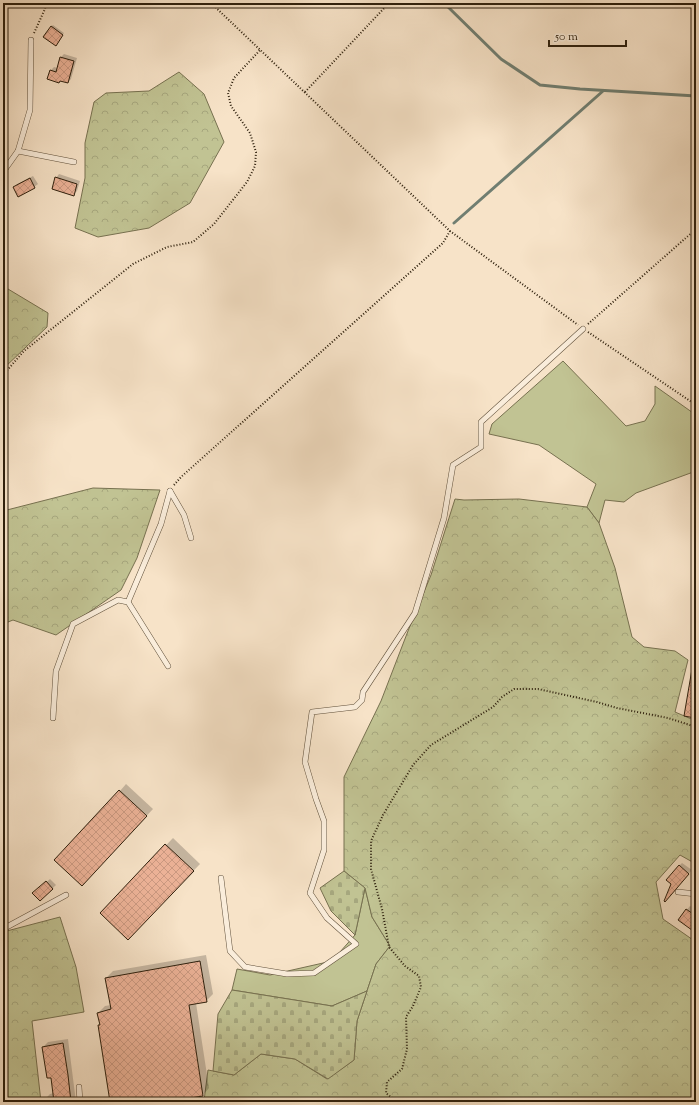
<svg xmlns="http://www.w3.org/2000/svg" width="699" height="1105" font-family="'Sorts Mill Goudy',serif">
	<defs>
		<pattern id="forest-crowns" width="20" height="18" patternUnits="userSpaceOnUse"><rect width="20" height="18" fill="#c1c393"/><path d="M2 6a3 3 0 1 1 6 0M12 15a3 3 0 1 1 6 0" fill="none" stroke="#a6a77e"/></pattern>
		<pattern id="cemetery-stones" width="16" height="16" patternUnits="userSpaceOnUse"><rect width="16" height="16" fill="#c1c393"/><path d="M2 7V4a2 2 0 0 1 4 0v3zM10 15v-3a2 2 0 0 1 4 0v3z" fill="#a6a77e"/></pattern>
		<pattern id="building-cross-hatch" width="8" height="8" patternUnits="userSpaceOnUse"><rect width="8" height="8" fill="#ecb297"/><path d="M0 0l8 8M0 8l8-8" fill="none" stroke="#cb9981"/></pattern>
	</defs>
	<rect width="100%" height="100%" fill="#f7e3c8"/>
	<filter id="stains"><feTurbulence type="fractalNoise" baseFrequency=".005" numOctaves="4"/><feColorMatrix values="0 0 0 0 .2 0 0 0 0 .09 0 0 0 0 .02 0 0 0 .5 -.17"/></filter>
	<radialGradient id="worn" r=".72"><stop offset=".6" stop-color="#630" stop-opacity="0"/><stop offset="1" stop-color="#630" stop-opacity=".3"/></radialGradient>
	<g fill="#c1c393" stroke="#777150">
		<polygon points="563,361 626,426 645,421 655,404 655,386 696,415 696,471 636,493 624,502 605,500 599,523 587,507 596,484 539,445 489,434 492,424"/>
		<polygon points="365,888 372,917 390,946 376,964 367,991 332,1006 232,990 237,969 270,975 332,961 355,935"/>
	</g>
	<g fill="url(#forest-crowns)" stroke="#777150">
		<polygon points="179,72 204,94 224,142 190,203 149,228 98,237 75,228 85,178 85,143 94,102 106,93 149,91"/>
		<polygon points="3,286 48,313 47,327 3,369"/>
		<polygon points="93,488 160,490 137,558 121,590 56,635 13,620 3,624 3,511"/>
		<polygon points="455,499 464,500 519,499 587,507 599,523 615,568 632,637 644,647 675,651 688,660 675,712 696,721 696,864 680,855 656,882 663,919 696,942 696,1102 199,1102 204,1101 208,1070 234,1075 261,1054 295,1059 327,1079 354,1060 357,1021 376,964 390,946 372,917 365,888 344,871 344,777 381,701 408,631 431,575"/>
		<polygon points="60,917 76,967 84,1012 32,1021 41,1102 3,1102 3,932"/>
	</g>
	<g fill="url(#cemetery-stones)" stroke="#777150">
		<polygon points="344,871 365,888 355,935 331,911 320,888"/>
		<polygon points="232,990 332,1006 367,991 357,1021 354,1060 328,1079 295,1059 261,1054 234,1075 213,1071 218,1014"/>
	</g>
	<g fill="#0003">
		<polygon points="53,25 64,33 57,43 51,27"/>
		<polygon points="64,54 77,58 71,79 68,82 51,70 54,67 58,68 61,57"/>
		<polygon points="59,174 80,181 77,191 73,195 56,178"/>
		<polygon points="33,176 38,184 34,187 14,188 17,184"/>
		<polygon points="126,784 153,809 88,878 120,791"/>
		<polygon points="173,838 200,864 128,939 101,913"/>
		<polygon points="682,863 692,870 668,898 679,866"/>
		<polygon points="696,871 696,882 691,878"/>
		<polygon points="50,879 56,885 40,900 34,893"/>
		<polygon points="690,906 696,910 696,932 679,919"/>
		<polygon points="206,955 213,994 206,1001 196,1003 209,1088 203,1095 158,1102 111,1102 98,1013 105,1006 111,1005 106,978 113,971"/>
		<polygon points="68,1039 76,1102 45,1102 45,1099 50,1094 54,1093 52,1077 43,1047 48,1042"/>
	</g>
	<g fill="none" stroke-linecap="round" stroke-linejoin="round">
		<g stroke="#707e71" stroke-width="3">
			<polyline points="444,3 501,59 540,85 580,89 696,96"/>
			<polyline points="454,223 603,91"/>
		</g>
	</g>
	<g fill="url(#building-cross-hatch)" stroke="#2d1f0c">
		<polygon points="51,26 63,35 56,46 43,37"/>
		<polygon points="60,57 74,61 68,83 60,81 59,83 47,79 50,70 56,72"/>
		<polygon points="55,177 77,184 74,196 52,189"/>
		<polygon points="30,178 35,188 18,197 13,187"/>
		<polygon points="692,669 696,670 696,710 695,718 684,716"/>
		<polygon points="119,790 147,816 82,886 54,860"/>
		<polygon points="165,844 194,871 128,940 100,913"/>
		<polygon points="679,865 689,874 665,902 664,901 671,884 666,880"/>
		<polygon points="46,881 53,889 40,901 32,893"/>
		<polygon points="686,909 696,916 696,933 678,920"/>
		<polygon points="200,961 207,1002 189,1005 203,1096 164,1102 110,1102 98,1025 100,1025 97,1013 111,1009 105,978"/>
		<polygon points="63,1043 68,1075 71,1102 54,1102 51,1078 47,1078 42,1047"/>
	</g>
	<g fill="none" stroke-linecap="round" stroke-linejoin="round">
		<g stroke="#60503b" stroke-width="6">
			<g id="lane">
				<polyline points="18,151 74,162"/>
				<polyline points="3,172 18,151 30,110 31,40"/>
				<polyline points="170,491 184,515 191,538"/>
				<polyline points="128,602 161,524 170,491"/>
				<polyline points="53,718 56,671 73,624 118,600 128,602 168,666"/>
				<polyline points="221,878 230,951 245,967 287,974 314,973 356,944 327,918 310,893 324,850 324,821 316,799 305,762 312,712 355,707 362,700 363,692 415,613 444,518 453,465 481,447 481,422 583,329"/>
				<polyline points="678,892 696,894"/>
				<polyline points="3,929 66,895"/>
				<polyline points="79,1087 80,1102"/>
			</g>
		</g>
		<g stroke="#2d1f0c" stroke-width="2" stroke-dasharray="1 2" stroke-linecap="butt">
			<polyline points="211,3 450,231 578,325"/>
			<polyline points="34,33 45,9 46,3"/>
			<polyline points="305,92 389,3"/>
			<polyline points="588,324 696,229"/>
			<polyline points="588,332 696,405"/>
			<polyline points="3,375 24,351 133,264 167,247 193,242 214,224 247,182 255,166 256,152 250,133 231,106 228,93 234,78 261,49"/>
			<polyline points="174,485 181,477 443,243 450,231"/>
			<polyline points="397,1102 386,1093 387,1082 402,1069 407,1049 406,1017 413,1006 421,987 419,976 405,966 389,947 382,909 371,869 371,841 383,815 413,765 431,745 493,707 502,697 514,689 538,689 597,702 617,708 668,718 696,727"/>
		</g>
		<use href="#lane" stroke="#faeddb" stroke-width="5"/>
	</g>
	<rect width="699" height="1105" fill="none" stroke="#f7e3c8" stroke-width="16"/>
	<rect x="4" y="4" width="691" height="1097" fill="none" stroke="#2d1f0c" stroke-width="2"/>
	<rect x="8" y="8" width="683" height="1089" fill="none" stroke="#2d1f0c"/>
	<path d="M549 40v6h77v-6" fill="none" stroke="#2d1f0c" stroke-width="2"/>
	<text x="555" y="40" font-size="12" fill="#2d1f0c" stroke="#faeddb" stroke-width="3" paint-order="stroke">50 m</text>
	<rect width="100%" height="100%" filter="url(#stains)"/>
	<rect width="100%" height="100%" fill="url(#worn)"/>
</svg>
